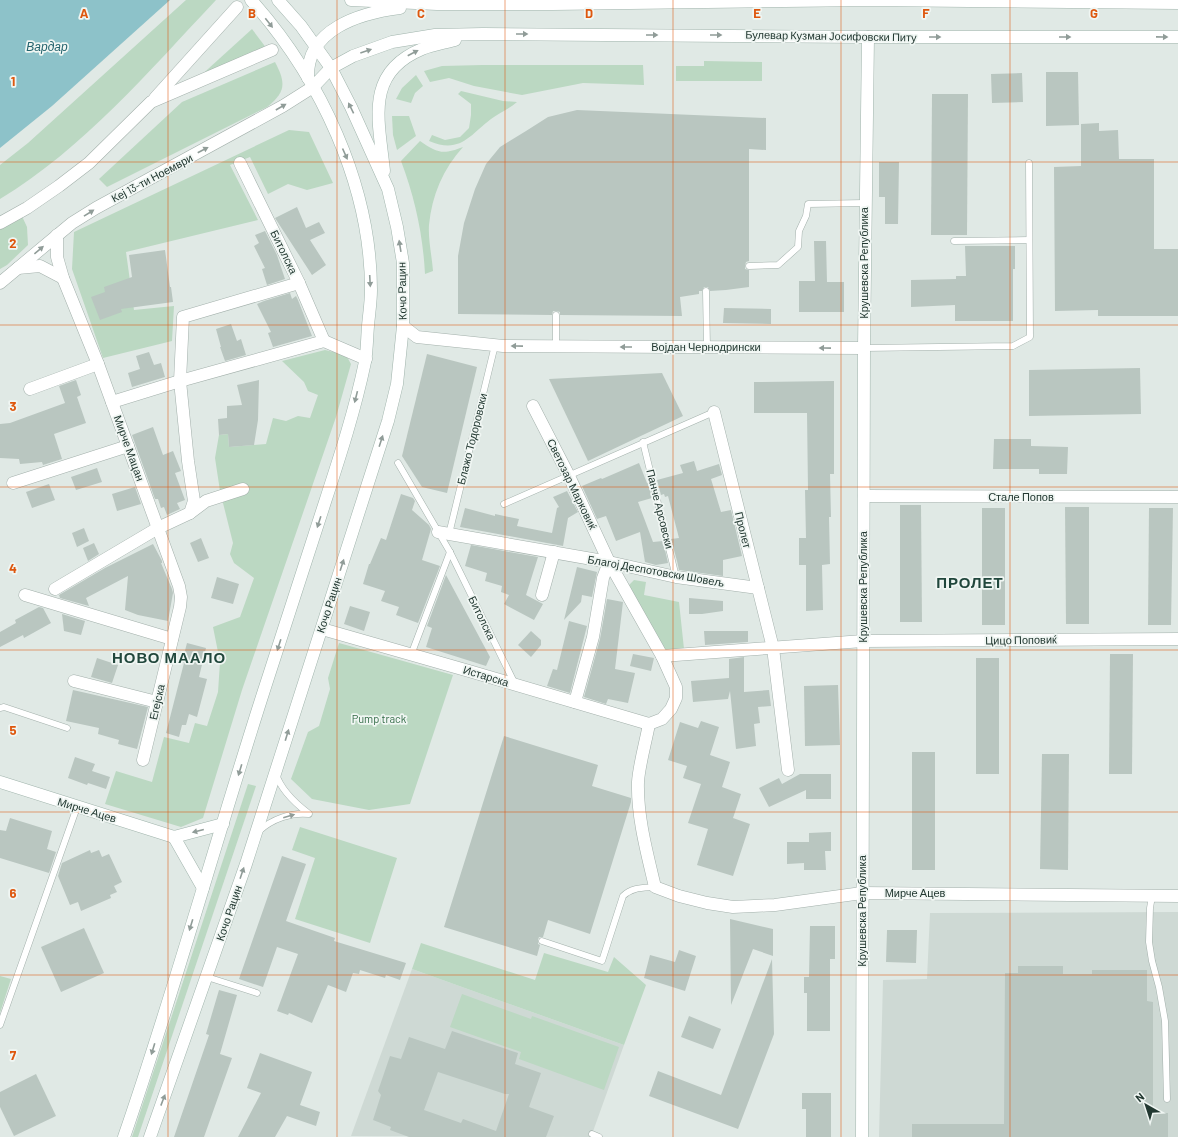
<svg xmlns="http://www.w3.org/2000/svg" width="1178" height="1137" font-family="Barlow,sans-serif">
	<rect width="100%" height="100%" fill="#e0e9e5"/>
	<g fill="#ced9d4">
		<polygon points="1178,912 1178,1137 879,1137 883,980 927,979 930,913"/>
		<polygon points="412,969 624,1045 591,1137 351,1136"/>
	</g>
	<g fill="#bbd8c2">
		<path d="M186 0H216C149 71 84 148 0 199V165L28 143Z"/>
		<polygon points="252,29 267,49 197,79"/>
		<polygon points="704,61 762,62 762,81 676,81 676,66 704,66"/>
		<path d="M275 62C286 83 286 92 267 107L107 187 99 179 182 102Z"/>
		<polygon points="482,65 643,65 644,85 583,83 522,95 474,86 449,78 430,82 424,71 442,66"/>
		<polygon points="416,75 423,86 415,93 411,103 396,99 402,88"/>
		<path d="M461 91 503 101 517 102C509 109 499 113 491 119 469 136 460 154 429 141L432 135 445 140 460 137 469 128 471 115V104L458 94Z"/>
		<polygon points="392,116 409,116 416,136 397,150 393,135"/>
		<polygon points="289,130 309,132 333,183 307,190 288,184 268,194 250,157 230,165 258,220 126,252 134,310 174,306 172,341 103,358 72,269 74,232"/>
		<path d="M420 141C437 153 443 155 463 147 443 169 432 195 429 225 428 239 432 257 433 271L425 274C423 235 415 198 401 161Z"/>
		<polygon points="20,212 27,227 28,245 7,265 0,269 0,223"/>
		<polygon points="325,350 346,355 351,364 336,417 242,690 203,818 181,827 105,804 116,771 152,782 164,737 189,743 195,723 207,726 218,692 220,662 213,627 240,617 254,578 234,563 230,554 233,543 220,491 215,458 219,435 228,434 229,447 266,444 273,418 286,421 298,416 310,418 318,395 308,391 304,382 282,361"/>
		<polygon points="634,580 646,582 644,595 679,602 684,649 665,651 629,585"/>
		<polygon points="339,643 453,675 410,804 369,810 312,799 291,779 308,732 319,726 330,689 328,678"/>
		<polygon points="248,784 256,786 138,1137 132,1137"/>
		<polygon points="300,827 397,858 370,943 295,919 315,858 292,850"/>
		<polygon points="421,943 535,980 544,953 608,972 614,957 646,985 624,1045 412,969"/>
		<polygon points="0,976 11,979 0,1013"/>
		<polygon points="462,994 531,1019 532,1016 619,1047 604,1090 519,1059 521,1052 450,1027"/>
	</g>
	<polygon fill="#8dc2c9" points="0,0 170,0 52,106 0,148"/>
	<g fill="#b9c6c0" fill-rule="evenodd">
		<polygon points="1046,72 1078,72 1079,125 1046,126"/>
		<polygon points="1022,73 1023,102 992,103 991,74"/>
		<polygon points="932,94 968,94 967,235 931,235"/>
		<polygon points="577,110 766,118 766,150 749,149 749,261 746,262 745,266 745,269 749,270 749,287 726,290 710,291 708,287 704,287 702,291 699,291 699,294 680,297 682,316 560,315 560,312 556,311 553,311 552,315 458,314 458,256 464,223 475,189 486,164 500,147 526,131 548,117"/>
		<polygon points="1099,123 1099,131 1118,130 1119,159 1154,159 1154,249 1178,249 1178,316 1098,316 1098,310 1055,311 1054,167 1081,166 1081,124"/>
		<polygon points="879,162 899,162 898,224 885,224 885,197 879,197"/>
		<polygon points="297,207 306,228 319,222 325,233 310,240 326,265 312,275 275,218"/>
		<polygon points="265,231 277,255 285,279 267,285 262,269 265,268 254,246 259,243 255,235"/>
		<polygon points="814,241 826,241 827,282 844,282 844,312 799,312 799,281 815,281"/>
		<polygon points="965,246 1015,246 1015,269 1013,269 1013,321 955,321 955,305 911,307 911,280 956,279 956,276 966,276"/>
		<polygon points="165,250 170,287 171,287 173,302 121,309 122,312 100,320 91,297 105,292 104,287 132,277 129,255"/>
		<polygon points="290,293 292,299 296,296 298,300 312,336 273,347 268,333 271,332 257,304 264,301"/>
		<polygon points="724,308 771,309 771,324 723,323"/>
		<polygon points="231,324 237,341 241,339 246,355 225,361 220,347 221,347 216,329"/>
		<polygon points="149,352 154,365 161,363 165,377 132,387 128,373 140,369 136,356"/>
		<polygon points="427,354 477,367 447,493 422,487 402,456"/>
		<polygon points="1140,368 1141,414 1029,416 1029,370"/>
		<polygon points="662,373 683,416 588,461 549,379"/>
		<polygon points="76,380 81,395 77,397 86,423 54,434 62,459 43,465 42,462 20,464 19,459 0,458 0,424 10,423 65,403 59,386"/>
		<polygon points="259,380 258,420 254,445 229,447 228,434 219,435 218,419 227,418 227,406 242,405 237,385"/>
		<polygon points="834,381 834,474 830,474 831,517 829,517 830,564 822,565 823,610 806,611 806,565 799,565 799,538 806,538 805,490 808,490 807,413 754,413 754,382"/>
		<polygon points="153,427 163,455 173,451 181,471 175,473 185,500 177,503 180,509 167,515 164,507 161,508 158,499 155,499 132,435"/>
		<polygon points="994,439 1031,439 1031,446 1068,447 1067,474 1039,474 1039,469 993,469"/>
		<polygon points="694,461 697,471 719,464 722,475 711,479 721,512 731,510 742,556 723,560 723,576 679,570 677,561 671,539 679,538 668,496 665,497 664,494 661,495 657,480 683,473 680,465"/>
		<polygon points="639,463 647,483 648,483 652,498 638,502 653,542 663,541 668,563 656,565 645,562 640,532 616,541 606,516 597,519 582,486 601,478 602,479"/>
		<polygon points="97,468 102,482 76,490 71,477"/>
		<polygon points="49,484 55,500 32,508 26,492"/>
		<polygon points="135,487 141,504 117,511 112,494"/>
		<polygon points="567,491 578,512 568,518 563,546 460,527 465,508 495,516 495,514 519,519 517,526 552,533 557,508 559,507 553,497"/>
		<polygon points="401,494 413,498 415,501 412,510 429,525 431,529 422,560 440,566 418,623 396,615 399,607 381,601 385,591 363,584 369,564 370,564 381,538 386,540"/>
		<polygon points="900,505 921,505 922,622 900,622"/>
		<polygon points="1065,507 1089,507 1089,624 1066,624"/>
		<rect x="982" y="508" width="23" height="117"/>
		<polygon points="1149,508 1173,508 1171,625 1148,625"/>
		<polygon points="84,528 89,541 77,547 72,533"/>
		<polygon points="201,538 209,558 198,562 190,543"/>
		<polygon points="94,543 99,554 88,561 83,548"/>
		<polygon points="153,544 162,561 162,563 161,563 172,589 173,593 168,621 138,615 125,610 128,576 86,598 89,606 60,598 59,595 105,568"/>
		<polygon points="471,545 538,557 526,595 543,604 534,620 504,604 509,595 501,592 502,586 485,581 487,573 465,566"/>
		<polygon points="577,567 597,572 592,597 582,595 581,602 564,620"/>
		<polygon points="446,575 490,657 486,666 426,647 432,628 427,626"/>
		<polygon points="217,577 239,584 233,604 211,598"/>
		<polygon points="689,598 723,601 723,611 702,614 689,614"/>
		<polygon points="607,599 623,602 615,669 635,673 628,703 608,699 606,704 584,697 600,639"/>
		<polygon points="350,606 370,612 364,631 344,624"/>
		<polygon points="39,607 43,608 51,623 24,638 23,635 0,647 0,632 16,623 15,620"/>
		<polygon points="62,614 85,621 81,635 64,631"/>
		<polygon points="569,621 587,626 570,693 547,686 553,669 557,670"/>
		<polygon points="531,631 541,640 541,645 531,657 518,645"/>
		<polygon points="704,631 748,631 748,642 705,645"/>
		<polygon points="187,643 206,648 199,677 207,679 197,717 189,714 186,725 182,725 179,737 166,733 184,663 182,662"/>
		<polygon points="633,654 654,658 651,671 630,666"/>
		<polygon points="1110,654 1133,654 1132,774 1109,774"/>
		<polygon points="744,657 744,692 769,690 771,706 758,707 760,723 754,724 756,746 736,749 730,691 728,699 693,702 691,681 729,678 729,659"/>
		<polygon points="97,658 118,665 112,683 91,677"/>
		<rect x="976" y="658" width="23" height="116"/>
		<polygon points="838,685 840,745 805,746 804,686"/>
		<polygon points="73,690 148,707 137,749 118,744 119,740 98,734 99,728 66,721"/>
		<polygon points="701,721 719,727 710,755 730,762 722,787 741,794 733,818 750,824 733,876 697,865 708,829 688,823 701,784 683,778 687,766 668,760 680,722 698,728"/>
		<polygon points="504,736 598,765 592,786 631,798 631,802 590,934 548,920 543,937 539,937 538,940 538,944 540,945 537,956 444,927"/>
		<rect x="912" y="752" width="23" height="118"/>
		<polygon points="1042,754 1069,754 1068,870 1040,869"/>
		<polygon points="75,757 95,764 92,771 110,777 106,789 88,783 87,785 68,778"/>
		<polygon points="800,774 831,774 831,799 806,799 806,790 769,807 759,788 779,778 782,784"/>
		<polygon points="10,818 52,831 47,849 56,852 49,873 0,858 0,830 6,831"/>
		<polygon points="831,832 831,851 825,851 826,870 804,870 804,863 787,864 787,842 809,842 809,833"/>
		<polygon points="90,850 91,853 99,850 102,857 109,854 122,882 114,886 117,892 110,895 111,898 81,911 78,902 70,905 58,876 62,863"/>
		<polygon points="282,856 306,864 286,921 335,938 334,941 406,963 400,980 386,975 385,978 360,970 359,974 353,973 346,992 328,985 312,1023 289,1013 288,1015 277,1011 298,954 277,947 263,987 239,979"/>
		<polygon points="730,919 773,929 773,956 753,949 731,1005"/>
		<polygon points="810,926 835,926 835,959 830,959 830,1031 807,1031 807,993 804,993 804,977 809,977"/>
		<polygon points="84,928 104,973 61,992 41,947"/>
		<polygon points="887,930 917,930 916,963 886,962"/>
		<polygon points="679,950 696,956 685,991 644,978 650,955 675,962"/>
		<polygon points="772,959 774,1034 738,1129 649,1096 658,1071 721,1095"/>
		<polygon points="1018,966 1063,966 1063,974 1092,974 1092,970 1147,970 1147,1001 1153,1002 1153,1113 1168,1113 1168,1137 912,1137 912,1124 1004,1124 1005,973 1018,973"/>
		<polygon points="219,990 237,995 220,1054 232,1058 204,1137 174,1137 209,1035 206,1034"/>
		<polygon points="689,1016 721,1029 713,1049 681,1037"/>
		<path d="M452 1031 518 1053 515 1064 541 1073 529 1107 554 1116 546 1137H409L390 1130 391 1127 373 1120 381 1095 378 1091 390 1056 401 1059 409 1037 445 1049ZM438 1072 505 1094H509L496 1131 463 1119 461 1123 424 1110Z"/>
		<polygon points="260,1053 312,1072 300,1105 320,1112 316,1126 287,1116 275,1137 238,1137 261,1093 247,1088"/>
		<polygon points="36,1074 56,1116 14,1136 0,1107 0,1092"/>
		<polygon points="802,1093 831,1093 831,1137 806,1137 806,1109 802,1109"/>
	</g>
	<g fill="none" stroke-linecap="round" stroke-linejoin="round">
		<g stroke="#a3b0ab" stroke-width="7">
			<g id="lane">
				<polyline points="954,241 1029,240"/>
				<polyline points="749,266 778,265 798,247 799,231 806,216 808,204 865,203"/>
				<polyline points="706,291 707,348"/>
				<polyline points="556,315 556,347"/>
				<polyline points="864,348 1013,346 1030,337 1029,163"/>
				<polyline points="643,442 676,577"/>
				<polyline points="398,463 450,552 515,684"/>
				<polyline points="504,504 714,412"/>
				<polyline points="449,534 495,345"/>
				<polyline points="411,655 450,552"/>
				<polyline points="0,708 4,707 67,728"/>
				<path d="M276 774C281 790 295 803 308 813"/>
				<path d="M259 831C272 819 292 812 309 814"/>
				<polyline points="1152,896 1150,908 1149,942 1152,961 1159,987 1165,1021 1167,1099"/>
				<path d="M542 941 602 961 623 896C632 887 643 888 655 887"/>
				<polyline points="207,977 257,993"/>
				<polyline points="0,1025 77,807"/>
				<polyline points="592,1134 599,1137"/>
			</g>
		</g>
		<g stroke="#a3b0ab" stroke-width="13">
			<g id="street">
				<polyline points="155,98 237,7"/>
				<polyline points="240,163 299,283 324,341"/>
				<polyline points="0,223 27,208 59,186 89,163 151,102 272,50"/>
				<polyline points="57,235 57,257 63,278 98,364 179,586 181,597 180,607 143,760"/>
				<polyline points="18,268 40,266 63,278"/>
				<polyline points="0,283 72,223 96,208 283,106 313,87"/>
				<polyline points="403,326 417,337 503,346 864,348"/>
				<polyline points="30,389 98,364"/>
				<polyline points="112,402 180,381 324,341 366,359"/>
				<path d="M533 406 569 476 609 562 662 656 676 687V698L671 709 662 719 649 724C646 741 639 765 638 782 637 817 647 853 655 887L679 896 707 903 733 907 775 905 862 893 1178 896"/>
				<polyline points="714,412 773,648 788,770"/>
				<polyline points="13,483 128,446"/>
				<polyline points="864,496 1178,497"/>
				<polyline points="190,513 206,501 243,489"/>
				<polyline points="438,532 609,562 676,577 758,588"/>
				<polyline points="55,589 158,528 190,513 194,501 188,461 180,381 183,317 299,283"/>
				<polyline points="25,595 172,639"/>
				<polyline points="542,595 554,552"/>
				<polyline points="322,629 469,671 649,724"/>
				<polyline points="662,656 863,641 1178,639"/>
				<polyline points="74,681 157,702"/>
				<polyline points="575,702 593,637 603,578 609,562"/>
			</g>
		</g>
		<g stroke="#a0b4ac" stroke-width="13">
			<g id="secondary">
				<polyline points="351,0 437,4 553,4 871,0 1178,3"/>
				<path d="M308 78C306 29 360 13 400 8"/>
				<polyline points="313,87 331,68 353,56 392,42 435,35 483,34 868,37 1178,37"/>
				<path d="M384 171C379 121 364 73 422 49 432 45 444 43 455 40"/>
				<polyline points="0,782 174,837 223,824"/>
				<polyline points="174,837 203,888"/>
				<path d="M124 1137C177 984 219 828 269 675 288 617 306 560 325 502 340 456 355 410 365 362 367 351 367 338 368 326 369 314 371 302 371 290 371 185 320 77 251 0"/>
				<polyline points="150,1137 246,864 388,421 397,384 403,326 403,263 397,227 388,189 351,107 331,68 301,26 278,0"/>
				<polyline points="862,1137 864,348 868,37"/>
			</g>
		</g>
		<use href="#lane" stroke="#fff" stroke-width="6"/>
		<use href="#street" stroke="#fff" stroke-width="12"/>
		<use href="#secondary" stroke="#fff" stroke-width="12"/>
	</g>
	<defs><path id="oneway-solid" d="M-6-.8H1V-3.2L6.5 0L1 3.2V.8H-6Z"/></defs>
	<g fill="#909c98">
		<use href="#oneway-solid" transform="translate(269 23) rotate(52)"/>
		<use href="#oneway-solid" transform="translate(522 34)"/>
		<use href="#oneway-solid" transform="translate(652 35)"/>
		<use href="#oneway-solid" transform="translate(716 35)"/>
		<use href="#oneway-solid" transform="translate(935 37)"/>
		<use href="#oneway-solid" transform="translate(1065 37)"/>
		<use href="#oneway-solid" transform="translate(1162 37) rotate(1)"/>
		<use href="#oneway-solid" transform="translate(366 51) rotate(-19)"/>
		<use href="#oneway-solid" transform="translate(413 53) rotate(-28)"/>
		<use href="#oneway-solid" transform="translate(281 107) rotate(-30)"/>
		<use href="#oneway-solid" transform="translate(351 108) rotate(-116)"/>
		<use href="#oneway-solid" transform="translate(203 150) rotate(-28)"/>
		<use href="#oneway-solid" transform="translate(345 154) rotate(66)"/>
		<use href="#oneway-solid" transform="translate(89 213) rotate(-32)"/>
		<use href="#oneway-solid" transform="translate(400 246) rotate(-99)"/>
		<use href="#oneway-solid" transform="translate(39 250) rotate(-40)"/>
		<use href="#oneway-solid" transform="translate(370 281) rotate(87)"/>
		<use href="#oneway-solid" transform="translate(517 346) rotate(-179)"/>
		<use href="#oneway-solid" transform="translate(626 347) rotate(-180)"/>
		<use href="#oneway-solid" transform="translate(825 348) rotate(-179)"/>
		<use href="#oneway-solid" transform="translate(356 397) rotate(104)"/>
		<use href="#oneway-solid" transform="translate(381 441) rotate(-72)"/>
		<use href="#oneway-solid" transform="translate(319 522) rotate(108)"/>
		<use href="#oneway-solid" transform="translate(342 565) rotate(-72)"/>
		<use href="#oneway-solid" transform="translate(279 645) rotate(108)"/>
		<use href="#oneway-solid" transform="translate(287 735) rotate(-73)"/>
		<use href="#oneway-solid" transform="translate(240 770) rotate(107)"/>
		<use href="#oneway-solid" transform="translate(289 816) rotate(-16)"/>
		<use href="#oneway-solid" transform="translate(198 831) rotate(166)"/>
		<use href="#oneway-solid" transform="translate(242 873) rotate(-71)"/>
		<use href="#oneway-solid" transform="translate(191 925) rotate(107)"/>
		<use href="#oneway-solid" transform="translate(153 1049) rotate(107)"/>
		<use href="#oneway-solid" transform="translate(163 1100) rotate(-69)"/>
	</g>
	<path fill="none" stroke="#de570e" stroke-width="1" stroke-opacity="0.55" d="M168 0V1137M337 0V1137M505 0V1137M673 0V1137M841 0V1137M1010 0V1137M0 162H1178M0 325H1178M0 487H1178M0 650H1178M0 812H1178M0 975H1178"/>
	<g text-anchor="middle" stroke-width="3.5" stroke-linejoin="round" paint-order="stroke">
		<g font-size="11" fill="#223831" stroke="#f0f6f3">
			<text transform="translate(831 36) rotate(1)" y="4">Булевар Кузман Јосифовски Питу</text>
			<text transform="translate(152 178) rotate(-28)" y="4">Кеј 13-ти Ноември</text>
			<text transform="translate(284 252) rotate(64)" y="4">Битолска</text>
			<text transform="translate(864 263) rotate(-90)" y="4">Крушевска Република</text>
			<text transform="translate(402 291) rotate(-91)" y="4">Кочо Рацин</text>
			<text x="706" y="351">Војдан Чернодрински</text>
			<text transform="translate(472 439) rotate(-76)" y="4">Блажо Тодоровски</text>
			<text transform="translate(129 448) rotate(70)" y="4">Мирче Мацан</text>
			<text transform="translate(572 484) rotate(64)" y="4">Светозар Марковиќ</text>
			<text x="1021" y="501">Стале Попов</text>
			<text transform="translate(660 509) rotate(76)" y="4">Панче Арсовски</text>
			<text transform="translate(743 530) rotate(76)" y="4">Пролет</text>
			<text transform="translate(656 571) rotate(10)" y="4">Благој Деспотовски Шовељ</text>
			<text transform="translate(863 587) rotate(-90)" y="4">Крушевска Република</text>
			<text transform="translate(329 605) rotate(-72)" y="4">Кочо Рацин</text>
			<text transform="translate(482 618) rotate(64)" y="4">Битолска</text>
			<text transform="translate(1021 640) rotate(-1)" y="4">Цицо Поповиќ</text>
			<text transform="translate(486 676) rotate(17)" y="4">Истарска</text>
			<text transform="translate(157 702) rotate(-77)" y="4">Егејска</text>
			<text transform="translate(87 810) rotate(17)" y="4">Мирче Ацев</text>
			<text x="915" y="897">Мирче Ацев</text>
			<text transform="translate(862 911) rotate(-90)" y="4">Крушевска Република</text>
			<text transform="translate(229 913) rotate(-71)" y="4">Кочо Рацин</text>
		</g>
		<g font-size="11" fill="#316a45" stroke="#f0f6f3">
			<text x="379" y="723">Pump track</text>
		</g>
		<g font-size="12" font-style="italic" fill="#23636d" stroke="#f0f6f3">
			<text x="47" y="51">Вардар</text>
		</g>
		<g font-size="15" font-weight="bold" letter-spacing="1" fill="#21473c" stroke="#f0f6f3">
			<text x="970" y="588">ПРОЛЕТ</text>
			<text x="169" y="663">НОВО МААЛО</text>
		</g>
	</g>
	<g font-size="13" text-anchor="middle" font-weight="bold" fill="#de570e" stroke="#f0f6f3" stroke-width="3.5" stroke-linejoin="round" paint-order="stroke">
		<text x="84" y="18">A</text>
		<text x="252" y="18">B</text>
		<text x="421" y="18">C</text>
		<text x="589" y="18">D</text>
		<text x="757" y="18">E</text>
		<text x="926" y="18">F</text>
		<text x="1094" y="18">G</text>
		<text x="13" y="86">1</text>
		<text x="13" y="248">2</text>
		<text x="13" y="411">3</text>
		<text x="13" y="573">4</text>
		<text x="13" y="735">5</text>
		<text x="13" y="898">6</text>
		<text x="13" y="1060">7</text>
	</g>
	<g transform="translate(1146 1105) rotate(321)" stroke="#f0f6f3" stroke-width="3" paint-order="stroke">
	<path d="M0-3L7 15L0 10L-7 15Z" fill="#223831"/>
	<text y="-6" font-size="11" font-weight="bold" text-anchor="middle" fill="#223831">N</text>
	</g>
</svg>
